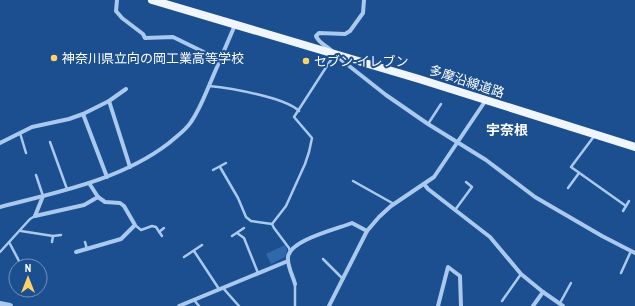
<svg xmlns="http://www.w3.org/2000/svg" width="635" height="306" font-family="'Archivo Narrow','Noto Sans JP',sans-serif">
	<rect width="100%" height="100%" fill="#1b4f8f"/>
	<polygon fill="#2e69ad" points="285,245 287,250 285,257 271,264 266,254"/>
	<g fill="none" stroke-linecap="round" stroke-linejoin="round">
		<g stroke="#a9c9ee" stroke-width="2.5">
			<path d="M209 86C229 88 285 97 299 111"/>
			<polyline points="428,124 441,104"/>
			<polyline points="20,133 26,153"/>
			<polyline points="595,135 571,167 626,206"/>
			<polyline points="50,142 67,189"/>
			<polyline points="220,167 238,198 246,217 251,221 272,224"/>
			<polyline points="213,170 226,163"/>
			<polyline points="36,175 43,196"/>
			<polyline points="353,181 394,204"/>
			<polyline points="568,188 579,173"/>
			<polyline points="455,210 472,187 466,182"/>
			<polyline points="623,211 629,201"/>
			<polyline points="135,225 141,230 152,226 156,227 162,236"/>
			<polyline points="21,231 53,236 61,235"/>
			<polyline points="159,232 164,228"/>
			<polyline points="237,233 244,238 258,273"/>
			<polyline points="232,236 244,228"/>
			<polyline points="9,242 19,261"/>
			<polyline points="52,242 53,236"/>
			<polyline points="85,242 87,249"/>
			<polyline points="194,251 219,289"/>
			<polyline points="290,251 289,248 274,228 272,224 286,206 305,164 309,152 312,138 294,117 334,55"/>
			<polyline points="0,252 30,219 35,216"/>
			<polyline points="184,257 202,245"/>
			<polyline points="323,259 343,279"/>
			<polyline points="621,273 631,251"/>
			<polyline points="223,288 239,306"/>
			<polyline points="194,300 199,306"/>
			<polyline points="502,301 521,274"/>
			<polyline points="560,303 571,283"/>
			<polyline points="295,306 295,284"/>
		</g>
		<g stroke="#a9c9ee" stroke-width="4">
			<polyline points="117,0 116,11 122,18 143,34 145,38 173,37 220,60"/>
			<path d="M333 52C328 46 319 44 316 36L319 33 345 34 350 31 363 13 364 0"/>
			<polyline points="339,58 386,95 428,124 486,160 535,197 602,236 635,253"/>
			<polyline points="109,101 130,167"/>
			<polyline points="83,114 107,177"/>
			<polyline points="0,143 32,127 69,119 83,114 109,101 126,89"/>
			<polyline points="424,184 428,189 490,237 521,274 543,292 563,306"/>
			<path d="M0 207C58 192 121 180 169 143 177 136 186 130 191 122 200 109 205 95 211 81 219 62 227 44 235 25"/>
			<polyline points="35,216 84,205 98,197 89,183"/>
			<polyline points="35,216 43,196"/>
			<polyline points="76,252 121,239 135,225 124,206 120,203 105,202 98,197"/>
			<path d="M295 284C293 276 287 266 288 257 290 240 337 229 352 223L367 231"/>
			<polyline points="179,306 288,261"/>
			<polyline points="329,306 367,231 379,217 391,206 434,177 486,100"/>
			<polyline points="438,306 448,267 460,276 461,306"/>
			<polyline points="533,306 543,292"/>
		</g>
		<polyline stroke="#a9c9ee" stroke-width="6" points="0,304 10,306"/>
		<polyline stroke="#f0f6ff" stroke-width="8" points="152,0 419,79 635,147"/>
	</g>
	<g fill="#ffd166" stroke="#1b4f8f" stroke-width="1.5">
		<circle cx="54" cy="58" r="4"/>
		<circle cx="306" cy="61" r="4"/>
	</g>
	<g text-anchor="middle" stroke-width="4" stroke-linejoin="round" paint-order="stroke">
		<g font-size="13" fill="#fff" stroke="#1b4f8f" text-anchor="start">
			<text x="62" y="63">神奈川県立向の岡工業高等学校</text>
			<text x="314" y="66">セブン-イレブン</text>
		</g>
		<g font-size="13" fill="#fff" stroke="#1b4f8f">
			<text transform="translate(467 81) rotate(18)" y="5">多摩沿線道路</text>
		</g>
		<g font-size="14" font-weight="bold" fill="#fff" stroke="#1b4f8f">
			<text x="507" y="135">宇奈根</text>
		</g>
	</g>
	<g transform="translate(28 278)"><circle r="19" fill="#1b4f8f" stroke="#7695bc"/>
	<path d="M0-3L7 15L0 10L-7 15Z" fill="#ffd166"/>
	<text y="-6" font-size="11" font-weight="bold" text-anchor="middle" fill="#ffffff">N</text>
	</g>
</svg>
